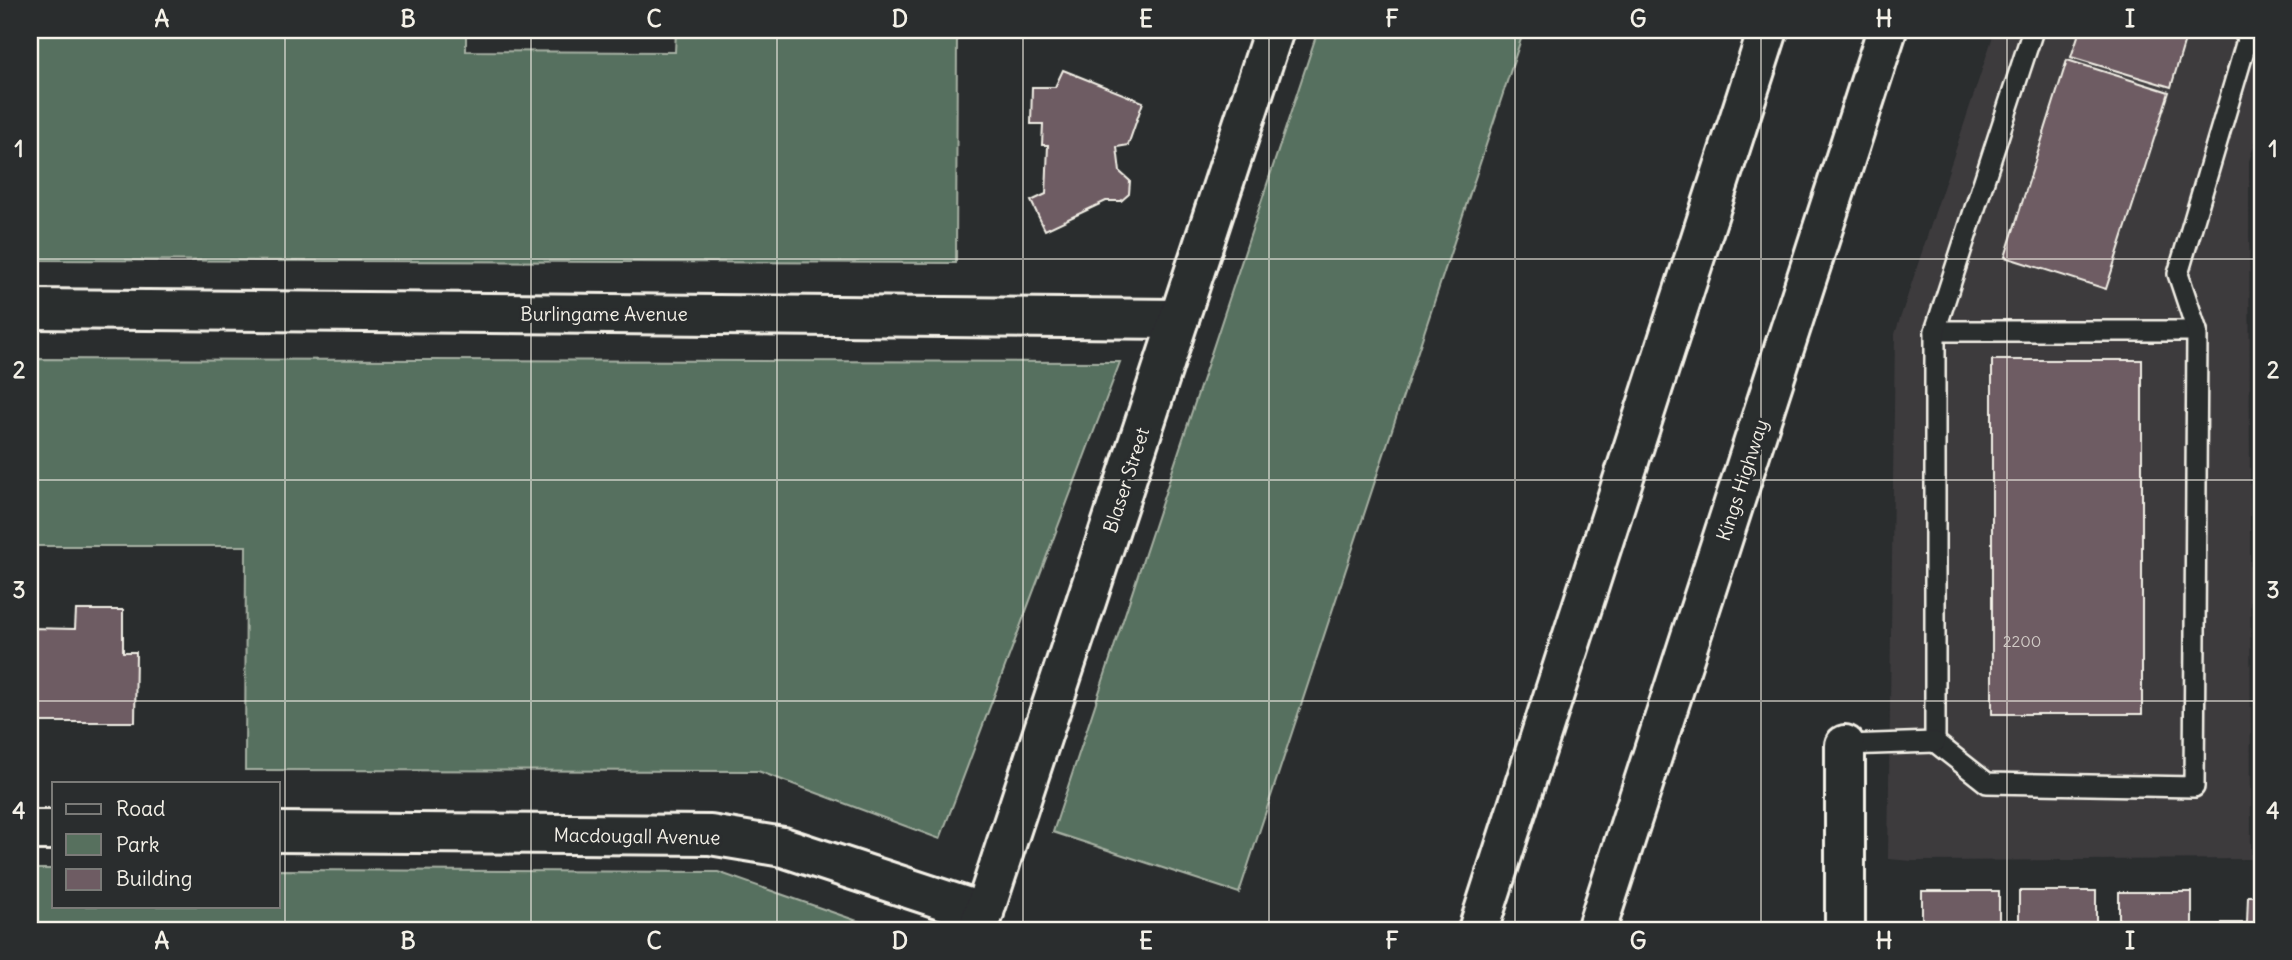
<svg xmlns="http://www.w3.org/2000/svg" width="2292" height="960" font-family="Delius,sans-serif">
	<rect width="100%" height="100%" fill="#2a2d2e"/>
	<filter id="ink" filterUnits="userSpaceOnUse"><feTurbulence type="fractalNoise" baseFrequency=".0143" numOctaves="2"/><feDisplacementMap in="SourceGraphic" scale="14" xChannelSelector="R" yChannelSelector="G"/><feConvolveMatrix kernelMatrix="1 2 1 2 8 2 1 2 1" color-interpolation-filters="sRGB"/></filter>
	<g filter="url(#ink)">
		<polygon fill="#3e3b3e" points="1995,30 2262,30 2262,121 2249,161 2251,859 1913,861 1888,859 1895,334"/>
		<g fill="#57705e" stroke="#a6b0a3" stroke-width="2">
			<polygon points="30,30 466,30 466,51 675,52 676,30 957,30 956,263 30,260"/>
			<polygon points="1318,30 1524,30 1239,893 1053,832"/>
			<polygon points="30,359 1120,362 940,839 758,771 245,770 246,546 30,546"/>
			<polygon points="30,869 54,869 54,906 278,906 278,870 718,872 883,930 30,930"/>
		</g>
		<g fill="#6e5c63" stroke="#f4f1e8" stroke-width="2">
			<polygon points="2080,30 2188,30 2171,87 2071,57"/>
			<polygon points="2067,60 2169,92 2106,289 2005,257"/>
			<polygon points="1063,70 1143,102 1128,145 1117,147 1120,172 1130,181 1129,194 1121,201 1106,201 1045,230 1031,201 1046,194 1048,145 1042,145 1043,124 1031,124 1032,87 1055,87"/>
			<rect x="1992" y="360" width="150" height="354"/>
			<polygon points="76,610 123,610 123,652 136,652 135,722 30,722 30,628 75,629"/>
			<rect x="1922" y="891" width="77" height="39"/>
			<rect x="2019" y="891" width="77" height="39"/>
			<rect x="2119" y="892" width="73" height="38"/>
			<polygon points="2248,896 2262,896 2262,930 2222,930 2222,923 2247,923"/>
		</g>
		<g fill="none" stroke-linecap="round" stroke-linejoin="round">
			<g stroke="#f4f1e8" stroke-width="24">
				<g id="lane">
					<polyline points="1935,331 2197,331"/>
					<polyline points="1935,742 1987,783 2194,787 2197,331 2178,274 2250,30"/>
					<polyline points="1935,742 1935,331 2033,30"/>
					<polyline points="1845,745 1935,742"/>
				</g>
			</g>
			<g stroke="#f4f1e8" stroke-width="44">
				<g id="street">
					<polyline points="30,309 1179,319"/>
					<polyline points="1845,745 1845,930"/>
					<polyline points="30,830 54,830"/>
					<polyline points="278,832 710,835 783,847 984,913"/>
					<polyline points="978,930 1274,30"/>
				</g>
			</g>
			<g stroke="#f4f1e8" stroke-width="44">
				<g id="secondary">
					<polyline points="1478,930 1768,30"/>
					<polyline points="1596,930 1887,30"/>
				</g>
			</g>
			<use href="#lane" stroke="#2a2d2e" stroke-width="19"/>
			<use href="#street" stroke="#2a2d2e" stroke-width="38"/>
			<use href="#secondary" stroke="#2a2d2e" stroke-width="38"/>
		</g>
	</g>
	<path fill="none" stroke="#f4f1e8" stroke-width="2" stroke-opacity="0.55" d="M285 30V930M531 30V930M777 30V930M1023 30V930M1269 30V930M1515 30V930M1761 30V930M2007 30V930M30 259H2262M30 480H2262M30 701H2262"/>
	<g text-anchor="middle" stroke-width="6" stroke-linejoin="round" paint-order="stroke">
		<g font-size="16" fill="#d2ccc7">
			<text x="2022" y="647">2200</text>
		</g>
		<g font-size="19" fill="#f4f1e8" stroke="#2a2d2e">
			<text x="604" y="321">Burlingame Avenue</text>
			<text transform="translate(1126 480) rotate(-72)" y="7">Blaser Street</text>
			<text transform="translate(1742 480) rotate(-72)" y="7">Kings Highway</text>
			<text transform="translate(637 836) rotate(1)" y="7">Macdougall Avenue</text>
		</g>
	</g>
	<rect width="2292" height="960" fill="none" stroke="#2a2d2e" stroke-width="77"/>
	<rect x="52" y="782" width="228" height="126" fill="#2a2d2e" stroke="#7b7b78" stroke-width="2"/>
	<rect x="66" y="804" width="35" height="10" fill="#2a2d2e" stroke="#7b7b78" stroke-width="2"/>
	<text x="116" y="816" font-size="21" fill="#f4f1e8">Road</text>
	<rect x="66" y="834" width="35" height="21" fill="#57705e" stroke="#7b7b78" stroke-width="2"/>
	<text x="116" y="852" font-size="21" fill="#f4f1e8">Park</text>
	<rect x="66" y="869" width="35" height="21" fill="#6e5c63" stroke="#7b7b78" stroke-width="2"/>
	<text x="116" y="886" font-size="21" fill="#f4f1e8">Building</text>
	<rect x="38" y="38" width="2216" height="884" fill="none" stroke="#f4f1e8" stroke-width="2.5"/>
	<g font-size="23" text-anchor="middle" font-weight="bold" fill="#f4f1e8">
		<text x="162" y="27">A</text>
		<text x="408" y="27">B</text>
		<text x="654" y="27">C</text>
		<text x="900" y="27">D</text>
		<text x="1146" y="27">E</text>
		<text x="1392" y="27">F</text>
		<text x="1638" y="27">G</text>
		<text x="1884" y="27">H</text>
		<text x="2130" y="27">I</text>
		<text x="19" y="157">1</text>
		<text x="2273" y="157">1</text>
		<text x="19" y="378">2</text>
		<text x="2273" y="378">2</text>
		<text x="19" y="598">3</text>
		<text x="2273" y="598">3</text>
		<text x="19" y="819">4</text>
		<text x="2273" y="819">4</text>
		<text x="162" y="949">A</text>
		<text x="408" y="949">B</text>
		<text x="654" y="949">C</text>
		<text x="900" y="949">D</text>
		<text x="1146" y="949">E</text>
		<text x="1392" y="949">F</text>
		<text x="1638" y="949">G</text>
		<text x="1884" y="949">H</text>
		<text x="2130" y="949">I</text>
	</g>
</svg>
